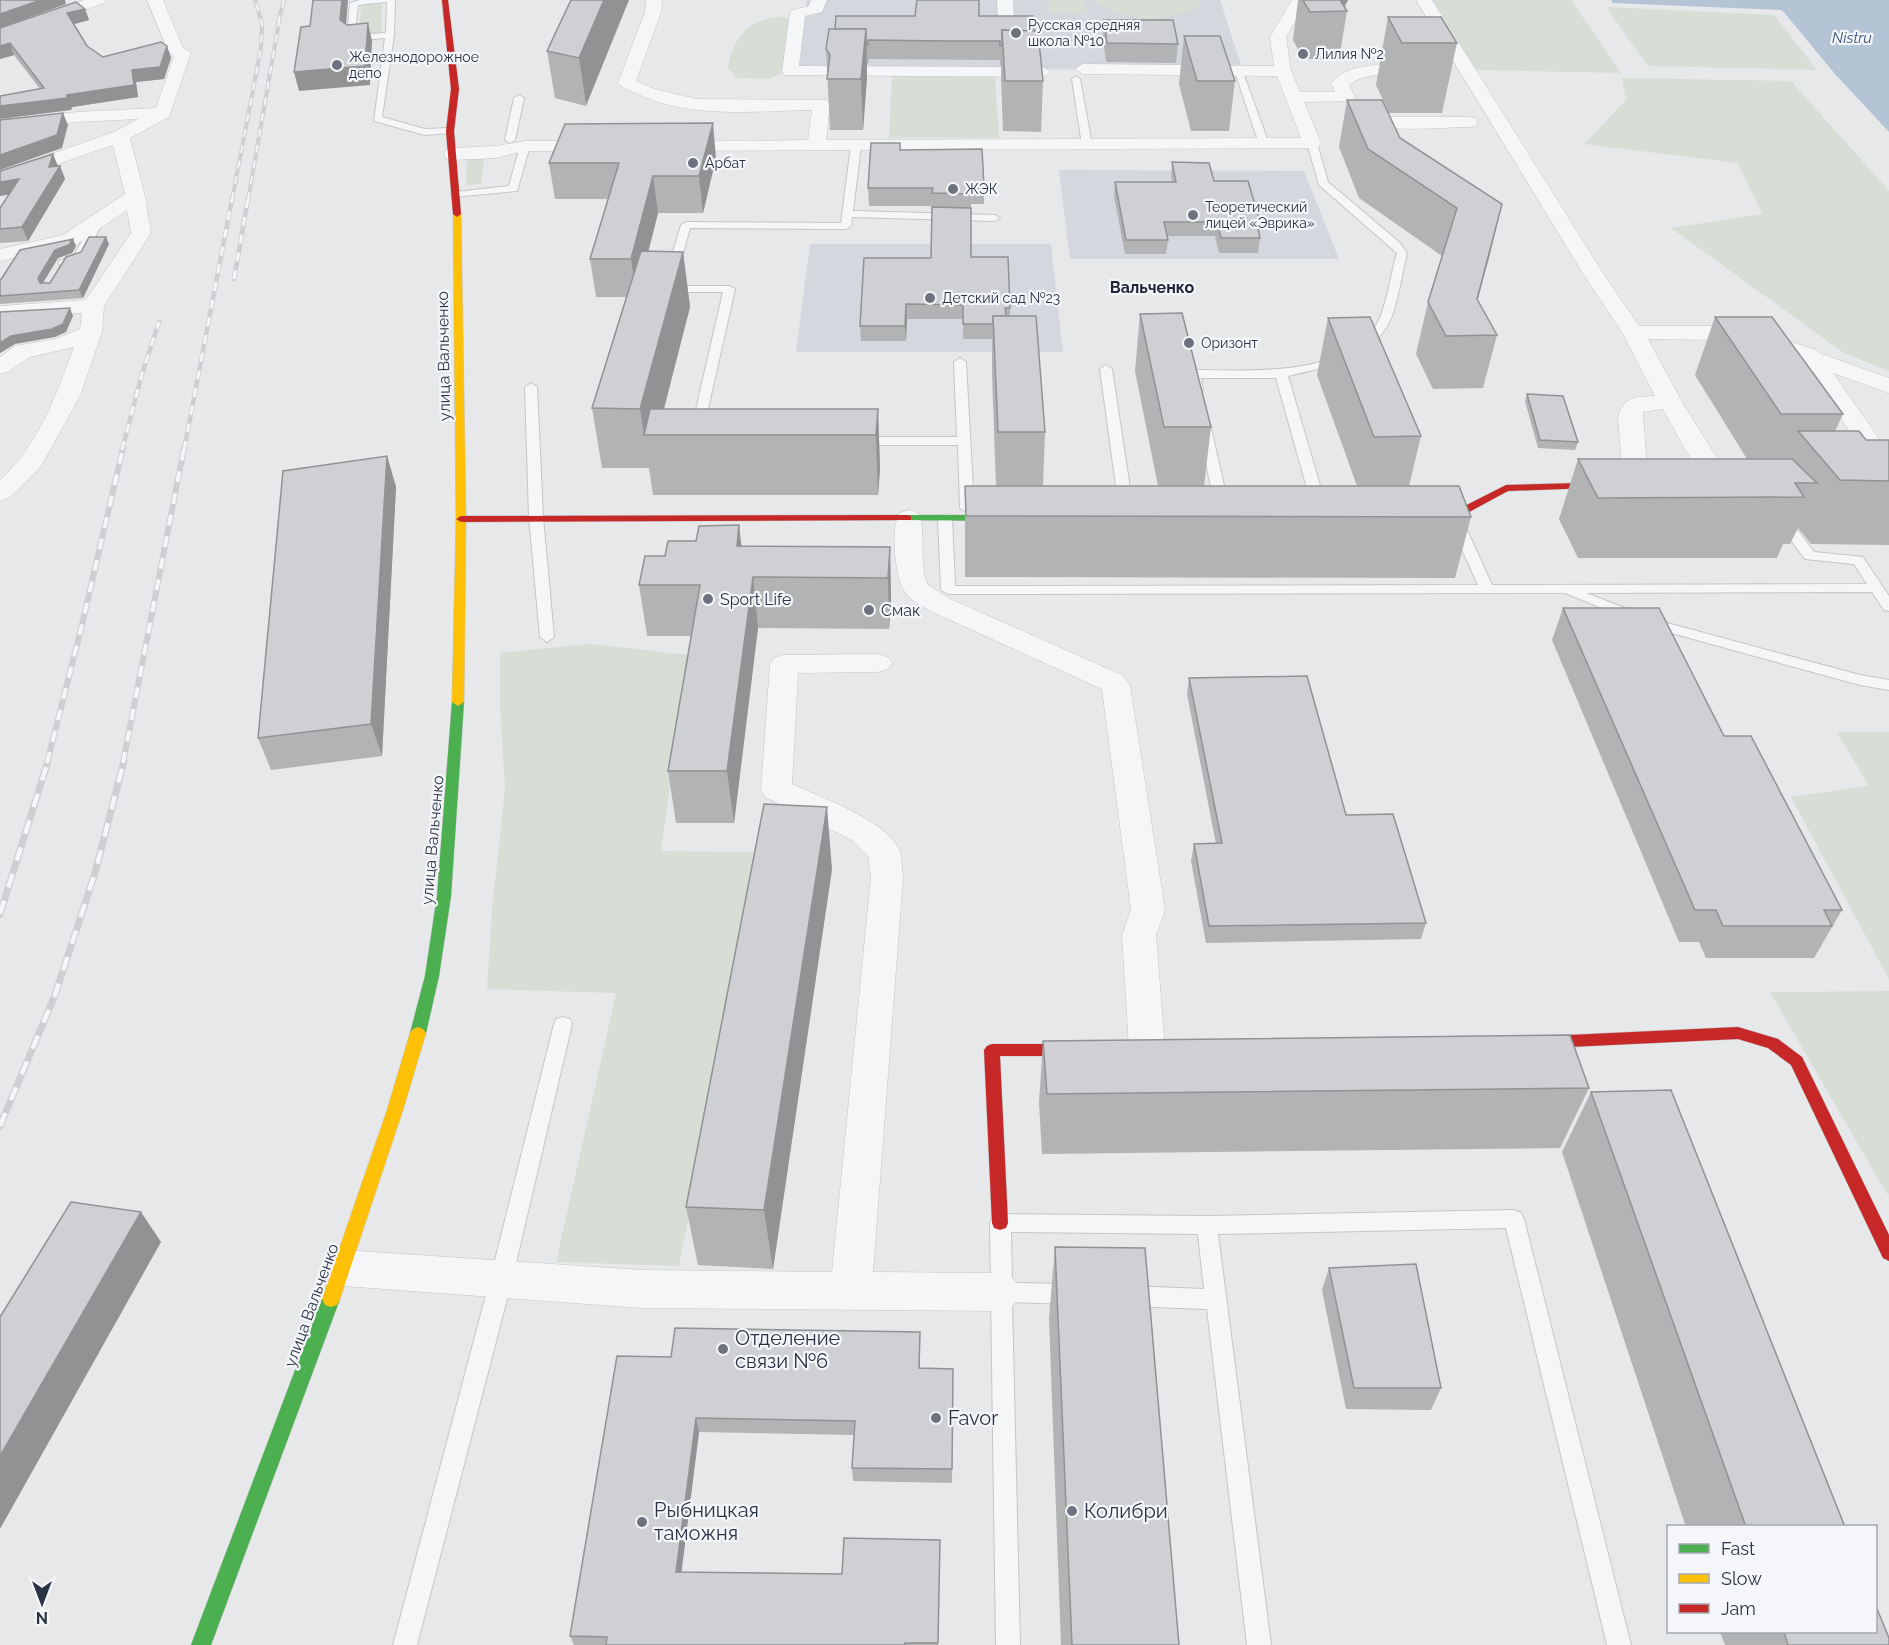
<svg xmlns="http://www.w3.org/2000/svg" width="1889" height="1645" font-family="Raleway,sans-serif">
	<rect width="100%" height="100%" fill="#e6e8ea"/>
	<g fill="#d4d7dd">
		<polygon points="807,0 1220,0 1243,71 794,67"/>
		<polygon points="1059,170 1304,171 1339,259 1070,259"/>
		<polygon points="810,244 1051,244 1063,352 796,352"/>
	</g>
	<g fill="#d6ded6">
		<polygon points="1048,0 1084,0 1087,14 1050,14"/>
		<path d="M1094 0H1200L1201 4C1174 25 1119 23 1094 0Z"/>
		<polygon points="1430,0 1571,0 1621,73 1473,70"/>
		<polygon points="371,4 382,5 381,33 359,34 361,6"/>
		<polygon points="1606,7 1774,15 1817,70 1648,66"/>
		<path d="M779 17 795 19 786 71 769 79 737 78 728 68C732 39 750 18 779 17Z"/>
		<polygon points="892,76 995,76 999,138 889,138"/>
		<polygon points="1622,78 1791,81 1889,191 1889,371 1844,353 1671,228 1762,214 1738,163 1584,144 1626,100"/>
		<polygon points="469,158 482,158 484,159 481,184 466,185 467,161"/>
		<polygon points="590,644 688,655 661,851 754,852 743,937 679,1266 556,1262 616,993 487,989 492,910 505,789 500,704 500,653"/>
		<polygon points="1837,732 1889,732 1889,979 1791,797 1869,786"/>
		<polygon points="1889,991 1889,1194 1887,1194 1770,992"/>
	</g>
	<polygon fill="#b4c4d5" points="1611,0 1889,0 1889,132 1835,74 1782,10 1613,3"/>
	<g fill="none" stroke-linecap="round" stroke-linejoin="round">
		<g stroke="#c4c6c8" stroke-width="2">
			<g id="lane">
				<path d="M360 0H395L394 35 382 117 425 129 450 128 453 129V133L425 135 374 121 385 38 351 41 347 38 350 3ZM387 2 386 33 355 35 358 5Z"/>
				<polygon points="1237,73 1244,75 1269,144 1267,146 1259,144 1236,75"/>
				<polygon points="1076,76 1080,79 1092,145 1087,148 1082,145 1072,79"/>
				<polygon points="519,95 524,98 515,140 510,143 505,140 514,98"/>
				<path d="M1309 141 1317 143 1328 182 1399 242 1407 253C1402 274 1399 296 1392 316 1375 359 1327 367 1288 376L1326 506 1319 510 1312 506 1276 378H1201L1203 390 1197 394 1191 390 1188 374 1194 370C1246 370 1347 378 1377 324 1388 302 1390 276 1397 253L1319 185 1307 143Z"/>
				<polygon points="525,143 530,146 517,191 452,197 451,195 456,192 509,186 520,146"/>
				<polygon points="856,143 861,146 853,211 995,215 1000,218 995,221 852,217 851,226 846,229 690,228 674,286 729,286 735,289 703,431 697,435 693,434 691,431 723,292 668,292 662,289 681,225 686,222 841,223 851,146"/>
				<path d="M99 217 104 220C94 238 84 269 59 265V261L74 255 94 220Z"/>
				<polygon points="960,358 966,362 974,508 967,512 960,508 958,445 857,445 851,441 857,437 957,437 954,362"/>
				<polygon points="1106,365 1112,369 1133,508 1126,512 1119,508 1100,369"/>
				<polygon points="531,383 537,387 543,517 554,637 547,642 540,637 529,517 525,387"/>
				<polygon points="1204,420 1210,424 1229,507 1222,511 1215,507 1198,424"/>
				<polygon points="945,514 952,518 955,586 1478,585 1449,521 1456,517 1463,521 1492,585 1867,584 1854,564 1805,559 1775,519 1782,515 1787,516 1814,552 1863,557 1889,596 1889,611 1884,610 1872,592 1586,593 1656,620 1860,675 1889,680 1889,690 1860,685 1646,626 1565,593 948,594 941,590 938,518"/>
				<polygon points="563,1017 570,1019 572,1024 512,1280 417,1645 393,1645 490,1280 554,1024 556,1019"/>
				<polygon points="1514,1210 1521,1213 1524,1219 1631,1645 1607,1645 1506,1228 1218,1234 1271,1645 1247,1645 1207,1309 1128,1306 1120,1303 1117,1296 1120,1289 1128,1286 1204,1289 1198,1234 1011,1232 1012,1283 1072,1284 1080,1287 1083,1294 1080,1301 1072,1304 1012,1302 1020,1645 996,1645 990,1223 993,1217 1000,1214 1207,1216"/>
			</g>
		</g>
		<g stroke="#c4c6c8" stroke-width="1">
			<g id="street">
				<polygon points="84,0 107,0 104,3 0,40 0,30"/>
				<path d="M147 0H163L183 48 191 53 169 117 130 138 145 196 151 233 104 306 102 332 80 396 40 468 9 498 0 501V480C38 446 57 394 74 347L30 357 8 372 0 374V357L15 346 56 339 80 329 82 313 0 318V306L86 300 131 233 127 210 77 244 0 261V249L63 235 125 194 113 145 0 184V172L114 132 138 119 77 122 0 131V121L77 112 156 108 174 56 168 51Z"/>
				<path d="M646 0H662L661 12 636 81 655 89 697 99 827 100 830 104 826 140 1301 138 1277 76 1083 74 1075 69 1083 64 1274 66 1270 37 1292 0H1308L1286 37 1291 71 1300 92H1335L1331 84C1336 77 1343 73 1350 70 1364 65 1419 58 1428 70 1418 82 1371 66 1349 85L1355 97 1352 101 1304 102 1321 143 1318 147 1312 148 672 151 666 150 663 146 666 142 808 140 812 110C755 111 691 119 638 94 631 91 623 89 618 83L645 12Z"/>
				<polygon points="811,0 827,0 822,12 805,16 799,66 1043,67 1051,72 1043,77 784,75 782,71 790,13 792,10 809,6"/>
				<polygon points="997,0 1013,0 1014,19 1012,22 1000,22 998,19"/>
				<path d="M1416 0H1432L1604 275 1639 326H1717L1762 333 1817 350 1819 353 1889 378V393L1833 373 1889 453V478L1880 476 1803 362 1758 346 1717 340 1648 339 1682 402 1720 463 1741 485 1738 490C1732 492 1726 493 1720 490 1696 476 1677 433 1663 409L1643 412 1648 485 1645 490 1636 492 1627 490 1624 485 1618 418C1623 396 1636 397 1655 396L1622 332 1584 275Z"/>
				<path d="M1353 105C1363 107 1369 114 1380 117H1469L1475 118 1478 122 1475 126 1469 127C1438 127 1363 137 1344 110L1347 106Z"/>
				<polygon points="525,141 598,141 604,142 607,146 604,150 598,151 525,151 496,158 453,160 446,158 444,154 446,150 453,148 496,146"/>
				<path d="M909 510 918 513C927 526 918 566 928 585L948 598 1122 675 1130 686 1165 910 1156 935 1165 1049 1160 1059 1147 1063 1134 1059 1129 1049 1122 935 1131 910 1102 689 928 610C921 605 910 600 905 592 895 578 890 527 900 513Z"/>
				<path d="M878 654 888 657 892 663 888 669 878 672 798 673 792 784C821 798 884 819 899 849 902 857 902 868 903 877L873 1272 1000 1273 1014 1279 1020 1292 1014 1305 1000 1311 642 1308 343 1286 329 1281 323 1268 329 1255 343 1250 642 1270 832 1272 871 877 868 856 852 840 765 797 761 789 770 664 774 658 784 655Z"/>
			</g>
		</g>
		<g stroke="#c4c6c8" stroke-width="1">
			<g id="fast">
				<polygon points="907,515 1010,515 1015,518 1010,521 903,520 903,516"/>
				<polygon points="458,698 464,702 451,896 439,976 426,1033 423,1037 418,1039 413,1037 410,1033 425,976 437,896 452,702"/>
				<polygon points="331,1291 337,1293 340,1299 211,1645 191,1645 322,1299 325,1293"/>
			</g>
		</g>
		<g stroke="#c4c6c8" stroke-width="1">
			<g id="slow">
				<polygon points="457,211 461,214 466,519 464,702 458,706 452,702 456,519 453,214"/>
				<polygon points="418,1027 423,1029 426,1033 403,1110 340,1299 337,1305 331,1307 325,1305 322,1299 387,1110 410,1033 413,1029"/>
			</g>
		</g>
		<g stroke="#c4c6c8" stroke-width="1">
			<g id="jam">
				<polygon points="442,0 448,0 459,89 454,131 461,214 457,217 453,214 446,131 451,89"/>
				<polygon points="1615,482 1619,483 1619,487 1508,491 1458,518 1424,522 1419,519 1424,516 1451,513 1506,485"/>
				<polygon points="907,515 911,516 911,520 461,522 456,519 461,516"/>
				<polygon points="1738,1027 1778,1039 1802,1057 1889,1235 1889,1261 1883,1258 1791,1065 1768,1048 1738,1039 1527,1049 1522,1047 1519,1043 1522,1039 1527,1037"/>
				<polygon points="992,1044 1088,1044 1093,1046 1096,1050 1093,1054 1088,1056 1000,1056 1008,1223 1006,1228 1000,1230 994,1228 992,1223 984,1050 987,1046"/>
			</g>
		</g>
		<use href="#lane" fill="#f5f6f7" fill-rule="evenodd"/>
		<use href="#street" fill="#f5f6f7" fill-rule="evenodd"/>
		<use href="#fast" fill="#4caf50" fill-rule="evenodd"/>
		<use href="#slow" fill="#ffc107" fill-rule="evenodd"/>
		<use href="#jam" fill="#c62828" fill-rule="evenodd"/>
		<g stroke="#cecfd2" stroke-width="4">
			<g id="rail-far3">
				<polyline points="278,23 284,0"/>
				<polyline points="232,200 261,48 262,24 255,0"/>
				<polyline points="248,200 280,16"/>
			</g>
		</g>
		<g stroke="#cecfd2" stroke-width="4.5">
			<g id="rail-far2">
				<polyline points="234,279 248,199"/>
				<polyline points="122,450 142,374 159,322"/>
				<polyline points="184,450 232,199"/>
			</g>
		</g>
		<g stroke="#cecfd2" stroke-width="6">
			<g id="rail-far1">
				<polyline points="47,763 81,629 123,448"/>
				<polyline points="123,763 184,448"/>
			</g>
		</g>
		<g stroke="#cecfd2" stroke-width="7">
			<g id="rail">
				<polyline points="0,914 48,761"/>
				<polyline points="0,1126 55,995 95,873 124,761"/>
			</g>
		</g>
		<use href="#rail-far3" stroke="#f4f6f9" stroke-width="2" stroke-dasharray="8" stroke-linecap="butt"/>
		<use href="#rail-far2" stroke="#f4f6f9" stroke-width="3" stroke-dasharray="9" stroke-linecap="butt"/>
		<use href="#rail-far1" stroke="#f4f6f9" stroke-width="4" stroke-dasharray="11" stroke-linecap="butt"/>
		<use href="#rail" stroke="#f4f6f9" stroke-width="4.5" stroke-dasharray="14" stroke-linecap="butt"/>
	</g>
	<g fill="#b1b3b5">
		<polygon points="571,0 586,106 555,98 547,51"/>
		<polygon points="1298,0 1348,0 1344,8 1347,11 1339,59 1303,59 1293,40"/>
		<polygon points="85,9 89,20 73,24 87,46 103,57 167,46 171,58 164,79 136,82 138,97 72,107 71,110 40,89 14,55 0,59 0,28"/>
		<polygon points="915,16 979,16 1034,31 1043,81 1041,132 1003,131 1001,79 1001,65 1000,65 1000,60 869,59 868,64 867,64 867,78 863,130 830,130 826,49 835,29"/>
		<polygon points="1388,17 1457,43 1442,113 1389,113 1376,85"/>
		<polygon points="1104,20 1178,44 1176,63 1106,62 1103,38"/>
		<polygon points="1184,36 1235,81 1229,131 1191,131 1179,84"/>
		<polygon points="1347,100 1400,138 1502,204 1477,300 1497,335 1483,388 1433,389 1416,354 1428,302 1442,256 1359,198 1339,147"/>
		<polygon points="901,150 984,186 984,204 971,204 971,257 1010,308 1010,316 1045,432 1043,486 1158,486 1135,371 1140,314 1211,427 1204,486 1357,486 1317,375 1328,318 1421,436 1409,486 1471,517 1455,578 965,577 965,486 996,486 992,374 992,339 963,339 963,319 907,319 906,341 861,341 860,326 931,258 933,206 869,206 868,188"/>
		<polygon points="716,158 703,213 658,213 648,251 683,252 690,307 664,409 878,409 880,469 878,495 653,495 649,468 602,468 592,408 626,297 596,297 590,259 608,199 555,199 549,163"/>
		<polygon points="1172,162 1214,181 1261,225 1259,234 1260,238 1258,253 1219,253 1215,236 1167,236 1168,240 1166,254 1125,254 1114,196 1115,182 1172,182 1171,176"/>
		<polygon points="60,166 65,179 28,241 0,243 0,208 9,194 0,196 0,171"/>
		<polygon points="109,244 83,298 0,304 0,281 76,246 72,253 58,258 43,283 50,283"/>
		<polygon points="1715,317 1843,414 1835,431 1866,440 1889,440 1889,545 1811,544 1798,528 1790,544 1783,544 1777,558 1578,558 1559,519 1578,459 1747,459 1695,375"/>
		<polygon points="1527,394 1578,442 1575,450 1538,448 1525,401"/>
		<polygon points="387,456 396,487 382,756 271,770 258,738"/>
		<polygon points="742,546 890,547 891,597 889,629 758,628 734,823 676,823 668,771 691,636 647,636 639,585 665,556"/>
		<polygon points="1563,608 1724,736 1842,910 1814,958 1706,958 1699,942 1679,942 1552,640"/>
		<polygon points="1189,678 1346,815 1426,923 1421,939 1206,943 1191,861 1194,844 1216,844 1187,694"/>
		<polygon points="832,869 773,1269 698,1265 686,1207"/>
		<polygon points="1043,1041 1589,1088 1560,1148 1042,1154 1039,1103"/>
		<polygon points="1591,1092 1845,1527 1686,1527 1562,1152"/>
		<polygon points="1055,1247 1179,1645 1061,1645 1049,1318"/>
		<polygon points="1329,1268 1441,1388 1431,1410 1346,1409 1322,1290"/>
		<polygon points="920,1347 920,1368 953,1369 952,1483 853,1481 852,1468 854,1435 699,1432 681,1572 842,1574 940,1540 938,1645 574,1645 570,1636 671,1357"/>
		<polygon points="1720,1632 1875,1632 1889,1645 1725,1645"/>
	</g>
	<g fill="#909294">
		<polygon points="41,0 65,0 66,4 0,28 0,14"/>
		<polygon points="342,0 348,0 345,38 340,20"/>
		<polygon points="604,0 629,0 586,106 579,58"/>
		<polygon points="1334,0 1348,0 1342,11"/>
		<polygon points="85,9 89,20 71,25 67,13"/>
		<polygon points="368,23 372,41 370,85 299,91 294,72"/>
		<polygon points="866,29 867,78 863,130 861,79"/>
		<polygon points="10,43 14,55 0,59 0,46"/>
		<polygon points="167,46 171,58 164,79 136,82 138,97 72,107 71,110 0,119 0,106 67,95 132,70"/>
		<polygon points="63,113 68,125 62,148 0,170 0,155"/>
		<polygon points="713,123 716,158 703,213 699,176"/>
		<polygon points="53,154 58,166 60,166 65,179 28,241 22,227 49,167"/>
		<polygon points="653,176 658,213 637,297 631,259"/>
		<polygon points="19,179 24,192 0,196 0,182"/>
		<polygon points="1502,204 1490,254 1468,336 1477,299"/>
		<polygon points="106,237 109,244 83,298 79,290"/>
		<polygon points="73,239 76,246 72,253 58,258 41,286 38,278 55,250"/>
		<polygon points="683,252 690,307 657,435 644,435 640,409"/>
		<polygon points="906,304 907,319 906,341 905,326"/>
		<polygon points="70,308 73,316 66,332 55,337 15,344 2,352 0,353 0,343 11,336"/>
		<polygon points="878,409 880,469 878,495 876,435"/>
		<polygon points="387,456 396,487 382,756 371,724"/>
		<polygon points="739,525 745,576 737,546"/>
		<polygon points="890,547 891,597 889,629 888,578"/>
		<polygon points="753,577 758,628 734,823 727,771"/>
		<polygon points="827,807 832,869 773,1269 764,1210"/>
		<polygon points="141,1212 161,1242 0,1529 0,1456"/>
		<polygon points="696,1418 699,1432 680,1584 676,1572"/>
	</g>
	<g fill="#ced0d3" stroke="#909294" stroke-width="1.5">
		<polygon points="0,0 41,0 0,14"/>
		<polygon points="313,0 342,0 340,20 347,25 368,23 365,66 294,72 301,27 310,26"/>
		<polygon points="571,0 604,0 579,58 547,51"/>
		<polygon points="917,0 979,0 979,16 1033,16 1034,31 1002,30 1002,46 1000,46 1000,41 947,41 868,40 868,45 866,45 866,29 835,29 836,16 915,16"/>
		<polygon points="1303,0 1340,0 1347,11 1310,12"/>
		<polygon points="76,2 85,9 67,13 87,46 103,57 161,42 167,46 160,67 132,70 134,85 67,95 67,98 0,106 0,96 44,88 10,43 0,46 0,28"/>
		<polygon points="1388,17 1441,17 1457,43 1402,43"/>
		<polygon points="1104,20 1173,20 1178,44 1107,43"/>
		<polygon points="829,29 866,29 861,79 827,79 830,55 826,49"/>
		<polygon points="1002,30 1038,31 1043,81 1005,81"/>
		<polygon points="1184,36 1220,36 1235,81 1197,81"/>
		<polygon points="1347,100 1382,100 1400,138 1502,204 1477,299 1497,335 1446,336 1428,302 1457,208 1368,149"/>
		<polygon points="63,113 57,135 0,155 0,120"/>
		<polygon points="713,123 699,176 653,176 631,259 590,259 619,163 549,163 565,124"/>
		<polygon points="871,143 900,143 900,150 982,149 984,186 971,186 971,194 932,193 933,188 868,188"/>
		<polygon points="53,154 49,167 60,166 22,227 0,229 0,208 19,179 0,182 0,171"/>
		<polygon points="1172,162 1209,163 1214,181 1248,181 1261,225 1257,225 1260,238 1221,238 1217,222 1164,222 1168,240 1126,240 1115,182 1176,182"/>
		<polygon points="932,207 971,208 971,257 1008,257 1010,308 1005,308 1006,316 993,316 993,324 963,324 963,305 906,304 905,326 860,326 864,258 931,258"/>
		<polygon points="89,237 106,237 79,290 0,296 0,281 20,250 73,239 69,245 55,250 38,278 40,283 50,283 66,257 81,252"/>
		<polygon points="641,251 683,252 640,409 592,408"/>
		<polygon points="70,308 63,324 52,329 11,336 0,343 0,312"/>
		<polygon points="1182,313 1211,427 1164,427 1140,314"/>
		<polygon points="993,316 1036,316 1045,432 998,432"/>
		<polygon points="1370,317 1421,436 1374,437 1328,318"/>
		<polygon points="1715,317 1772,317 1843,414 1781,414"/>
		<polygon points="1527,394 1563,396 1578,442 1540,440"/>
		<polygon points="650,409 878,409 876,435 644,435"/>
		<polygon points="1798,431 1859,431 1866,440 1889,440 1889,481 1840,480"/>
		<polygon points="387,456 371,724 258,738 283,471"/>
		<polygon points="1578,459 1792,459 1817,483 1795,483 1804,497 1598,498"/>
		<polygon points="965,486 1459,486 1471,517 966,516"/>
		<polygon points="739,525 737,546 890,547 888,578 753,577 727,771 668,771 700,585 639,585 645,556 665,556 668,541 696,541 699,526"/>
		<polygon points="1563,608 1659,608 1724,736 1751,736 1842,910 1824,910 1832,926 1723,926 1716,910 1695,910"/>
		<polygon points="1307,676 1346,815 1393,814 1426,923 1209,926 1194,844 1222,843 1189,678"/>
		<polygon points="764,804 827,807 764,1210 686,1207"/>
		<polygon points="1570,1035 1589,1088 1047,1094 1043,1041"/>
		<polygon points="1671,1090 1845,1527 1746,1527 1591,1092"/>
		<polygon points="71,1202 141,1212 0,1456 0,1317"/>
		<polygon points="1055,1247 1145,1248 1179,1645 1072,1645"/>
		<polygon points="1416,1264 1441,1388 1354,1388 1329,1268"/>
		<polygon points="675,1328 920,1332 919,1368 953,1369 952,1469 852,1468 855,1421 696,1418 676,1572 842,1574 844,1538 940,1540 938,1643 905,1643 905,1645 606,1645 607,1637 570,1636 617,1356 671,1357"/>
		<polygon points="1875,1604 1889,1638 1889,1645 1788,1645 1784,1632 1875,1632"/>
	</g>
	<g fill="#6c737f" stroke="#f4f6f9" stroke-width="2">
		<circle cx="1016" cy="33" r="6"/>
		<circle cx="1303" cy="54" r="6"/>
		<circle cx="337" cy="65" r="6"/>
		<circle cx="693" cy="163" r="6"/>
		<circle cx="953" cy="189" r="6"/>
		<circle cx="1193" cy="215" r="6"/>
		<circle cx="930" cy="298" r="6"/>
		<circle cx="1189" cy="343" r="6"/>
		<circle cx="708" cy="599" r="6"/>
		<circle cx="869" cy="610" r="6"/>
		<circle cx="723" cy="1349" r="6"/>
		<circle cx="936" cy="1418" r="6"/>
		<circle cx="1072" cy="1511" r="6"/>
		<circle cx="642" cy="1522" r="6"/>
	</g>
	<g text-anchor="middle" stroke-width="4.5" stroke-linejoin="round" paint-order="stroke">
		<g font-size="14" fill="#2b3445" stroke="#f4f6f9" text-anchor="start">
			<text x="1028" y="30">Русская средняя<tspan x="1028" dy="16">школа №10</tspan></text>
			<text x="1315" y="59">Лилия №2</text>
			<text x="349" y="62">Железнодорожное<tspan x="349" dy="16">депо</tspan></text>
			<text x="705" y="168">Арбат</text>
			<text x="965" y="194">ЖЭК</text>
			<text x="1205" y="212">Теоретический<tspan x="1205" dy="16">лицей «Эврика»</tspan></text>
			<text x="942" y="303">Детский сад №23</text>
			<text x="1201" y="348">Оризонт</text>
		</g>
		<g font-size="15" font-style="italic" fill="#34527a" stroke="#f4f6f9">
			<text x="1852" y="43">Nistru</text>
		</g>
		<g font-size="16" font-weight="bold" fill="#1d2536" stroke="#f4f6f9">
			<text x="1152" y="293">Вальченко</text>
		</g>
		<g font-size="16" fill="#2b3445" stroke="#f4f6f9">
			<text transform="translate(443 356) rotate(-91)" y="6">улица Вальченко</text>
			<text transform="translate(432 840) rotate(-85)" y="6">улица Вальченко</text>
			<text transform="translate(311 1305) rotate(-70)" y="6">улица Вальченко</text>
		</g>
		<g font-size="16" fill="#2b3445" stroke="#f4f6f9" text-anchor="start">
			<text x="720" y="605">Sport Life</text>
			<text x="881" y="616">Смак</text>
		</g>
		<g font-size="20" fill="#2b3445" stroke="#f4f6f9" text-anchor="start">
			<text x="735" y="1345">Отделение<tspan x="735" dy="23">связи №6</tspan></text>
			<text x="948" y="1425">Favor</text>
			<text x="654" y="1517">Рыбницкая<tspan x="654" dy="23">таможня</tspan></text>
			<text x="1084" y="1518">Колибри</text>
		</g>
	</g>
	<rect x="1667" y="1525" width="210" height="108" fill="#f4f6f9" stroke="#a4a8b1" stroke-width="1.5"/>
	<rect x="1679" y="1544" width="30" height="9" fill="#4caf50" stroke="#a4a8b1" stroke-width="1.5"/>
	<text x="1721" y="1555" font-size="18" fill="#2b3445">Fast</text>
	<rect x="1679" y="1574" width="30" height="9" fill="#ffc107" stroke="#a4a8b1" stroke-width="1.5"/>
	<text x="1721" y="1585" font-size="18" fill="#2b3445">Slow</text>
	<rect x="1679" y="1604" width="30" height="9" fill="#c62828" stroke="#a4a8b1" stroke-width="1.5"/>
	<text x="1721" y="1615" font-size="18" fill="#2b3445">Jam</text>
	<g transform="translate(42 1603) rotate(180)" stroke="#f4f6f9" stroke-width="4.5" paint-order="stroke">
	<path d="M0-4.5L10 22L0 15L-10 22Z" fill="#2b3445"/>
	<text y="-9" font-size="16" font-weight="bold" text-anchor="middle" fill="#2b3445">N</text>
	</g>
</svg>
